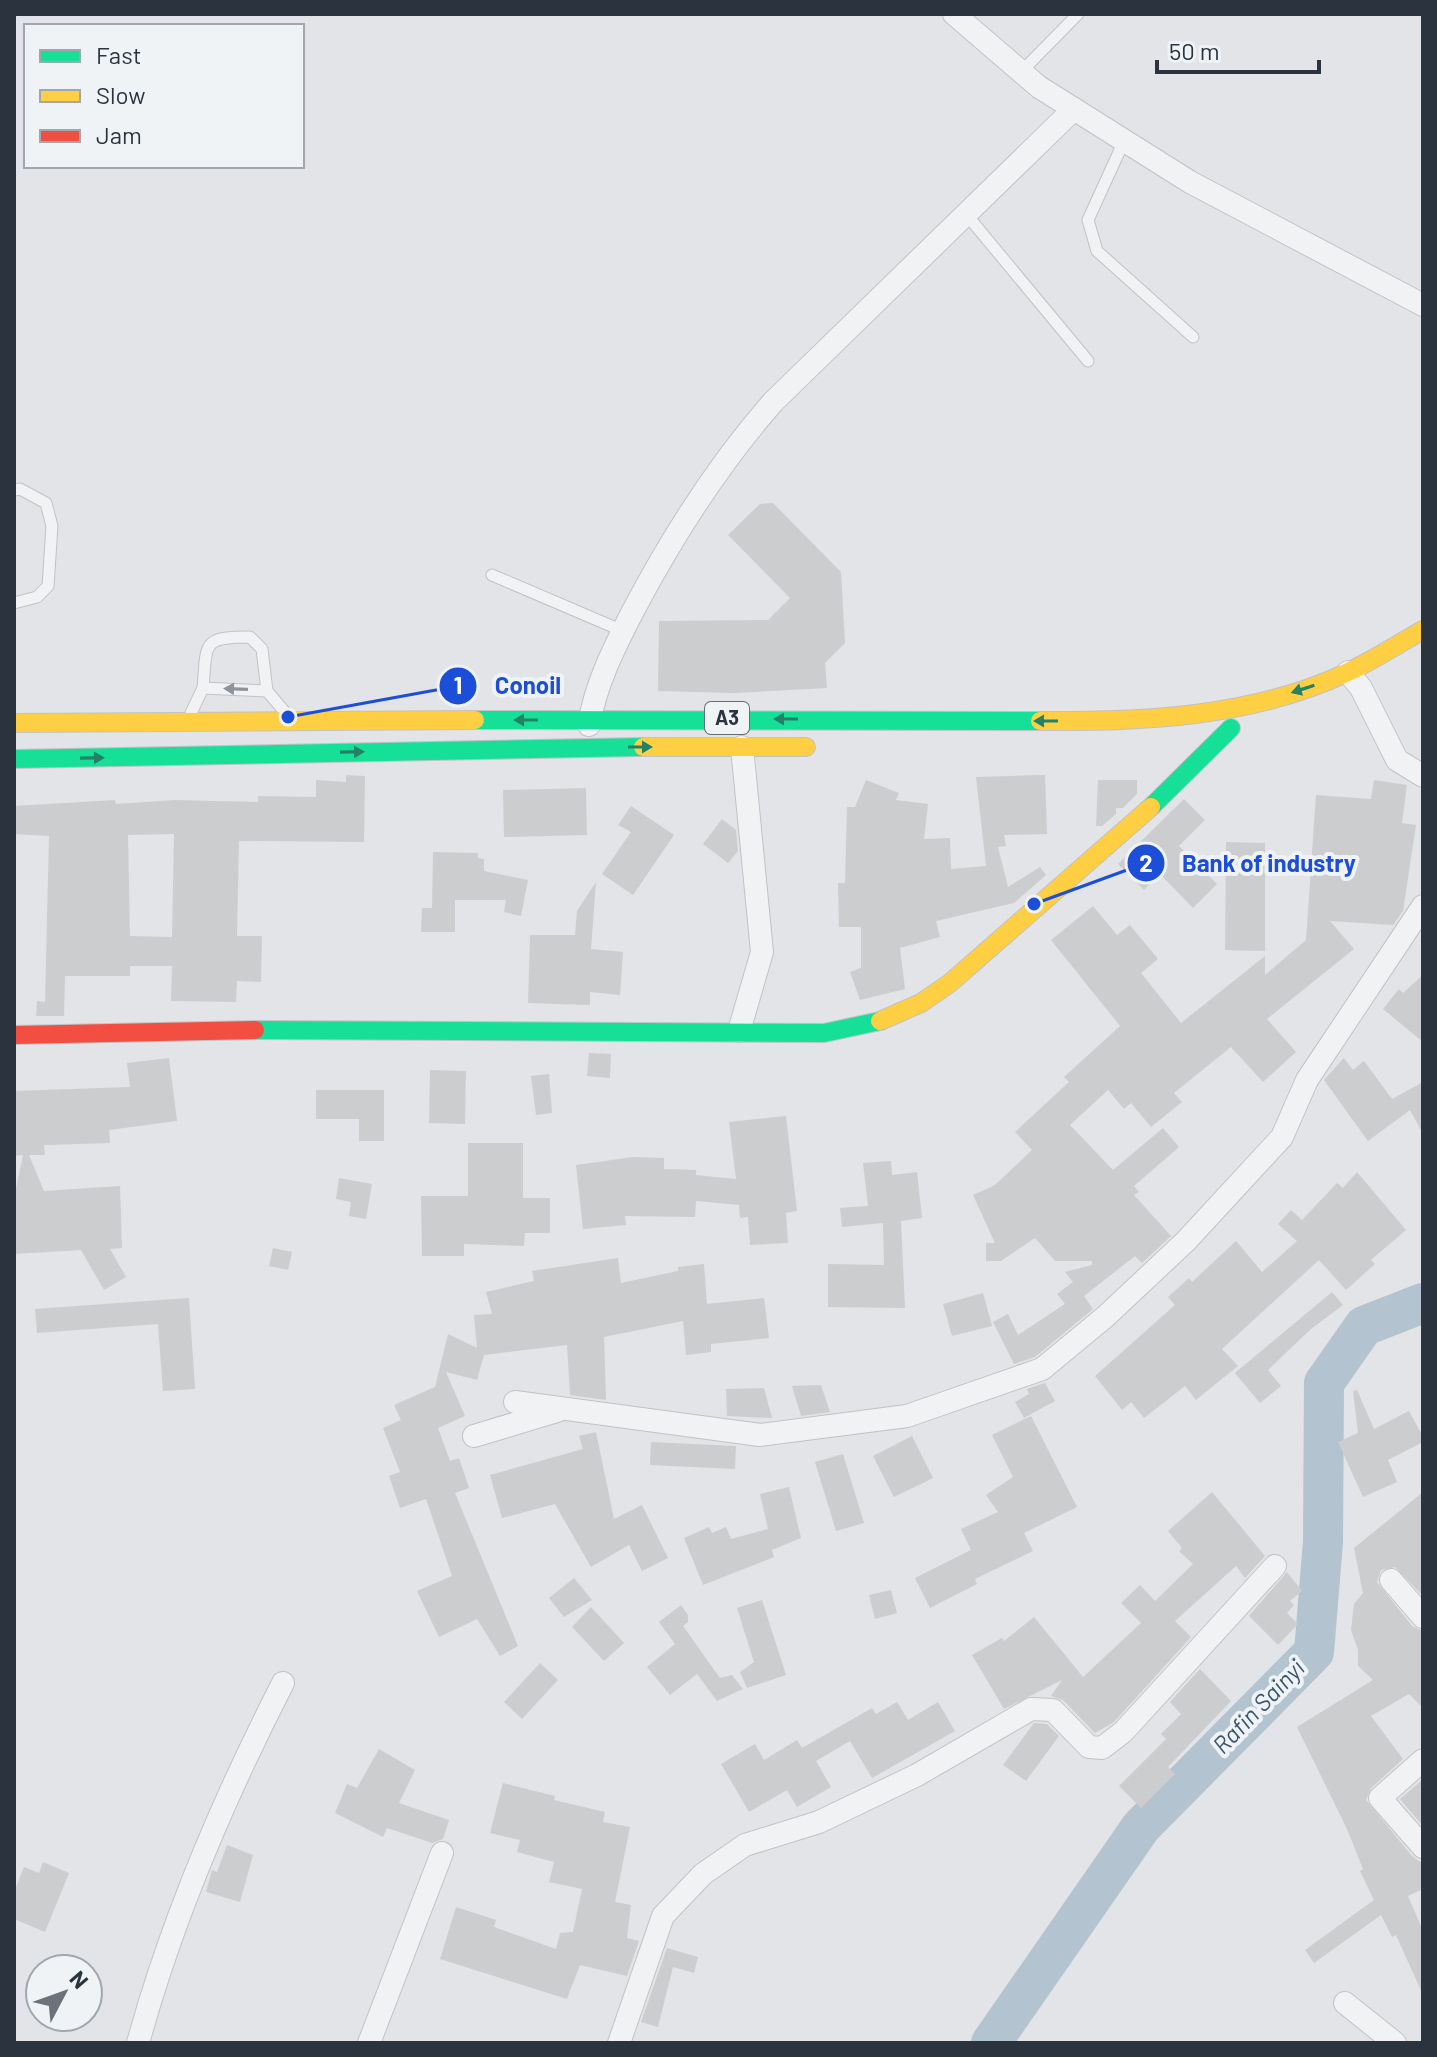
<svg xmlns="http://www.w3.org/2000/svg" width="1437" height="2057" font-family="Barlow,sans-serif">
	<rect width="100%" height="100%" fill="#e2e4e7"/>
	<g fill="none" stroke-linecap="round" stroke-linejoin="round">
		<polyline stroke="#b3c3cf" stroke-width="40" points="991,2043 1141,1827 1314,1652 1323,1542 1324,1383 1364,1326 1423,1303"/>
	</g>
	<g fill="#cbcdcf" fill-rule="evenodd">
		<polygon points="773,503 841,572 845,643 825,663 827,688 734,693 658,691 659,621 768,620 790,598 728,535 760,504"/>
		<path d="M346 775 365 776 364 842 239 841 237 936H262L261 982 237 981 236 1002 171 1001 172 966H130V976H65L64 1016H36L37 1001 45 1002 49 836 14 834V806L115 800 116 804 175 800 258 802V796L316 797V780L346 782ZM174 834 172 937 130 936 128 835Z"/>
		<polygon points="1045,775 1047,834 1004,835 1006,846 998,847 1008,887 1040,867 1046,875 1014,903 936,921 940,937 900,948 905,989 860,1000 850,972 861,968 861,927 839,927 838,883 845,883 847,807 855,807 866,780 899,793 896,800 928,804 924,839 950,838 951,869 986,866 976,777"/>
		<polygon points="1098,780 1137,780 1137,794 1123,808 1116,808 1116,814 1102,826 1096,826"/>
		<polygon points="1374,780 1407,785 1402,823 1416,825 1403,911 1393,925 1330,921 1354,949 1267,1019 1296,1052 1263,1082 1231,1047 1174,1093 1182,1102 1151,1127 1131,1103 1124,1109 1108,1090 1070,1125 1113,1170 1163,1128 1179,1147 1134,1186 1139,1192 1134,1195 1171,1236 1142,1263 1135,1256 1084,1296 1093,1309 1035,1357 1014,1364 993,1322 1008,1314 1018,1335 1065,1304 1057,1294 1073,1282 1065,1272 1092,1265 1092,1261 1055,1261 1035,1238 1001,1261 986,1261 986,1243 995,1243 973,1195 995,1185 1032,1150 1015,1132 1069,1082 1064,1077 1120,1026 1051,940 1093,906 1117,935 1130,925 1158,959 1141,973 1181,1023 1265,956 1265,975 1306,940 1316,795 1371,799"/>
		<polygon points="586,788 587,835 504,837 503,790"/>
		<polygon points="1184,799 1205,820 1179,846 1217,884 1193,908 1160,874 1144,890 1118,864"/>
		<polygon points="631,806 674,835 633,895 602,874 631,832 618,825"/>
		<polygon points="722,819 736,830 738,851 728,863 703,844"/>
		<polygon points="1226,842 1265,843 1265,951 1225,950"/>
		<polygon points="433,852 478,853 478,858 484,859 484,871 528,880 521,916 504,912 506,900 455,900 455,932 421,932 422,908 432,908"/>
		<polygon points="596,882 591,949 623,952 620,995 590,992 590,1005 528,1003 530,935 575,935 577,911"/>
		<polygon points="1423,975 1423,1042 1383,1009 1399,989 1403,993"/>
		<polygon points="589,1053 611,1054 610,1078 587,1076"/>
		<polygon points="169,1058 177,1121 109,1130 110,1143 44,1145 45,1155 29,1155 44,1191 120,1186 122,1248 110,1249 126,1277 104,1290 81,1250 14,1254 14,1198 23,1155 14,1156 14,1091 130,1087 127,1063"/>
		<polygon points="1344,1058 1353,1070 1364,1061 1392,1099 1423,1082 1423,1134 1410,1110 1368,1141 1324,1080"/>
		<polygon points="430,1070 466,1071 465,1124 429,1123"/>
		<polygon points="549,1074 552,1113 536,1115 531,1076"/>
		<polygon points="316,1090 384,1090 384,1141 359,1141 359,1119 316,1119"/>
		<polygon points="786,1116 797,1211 786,1213 788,1243 750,1245 748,1217 740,1218 739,1205 696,1201 695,1217 625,1216 626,1225 583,1229 576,1165 633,1157 664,1158 664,1169 696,1170 696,1175 736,1179 729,1122"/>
		<polygon points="468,1143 523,1143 523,1198 550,1198 550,1233 525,1233 524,1246 464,1244 464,1256 422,1256 421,1196 468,1196"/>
		<polygon points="891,1161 892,1175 917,1172 922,1218 901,1221 905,1308 828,1307 828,1264 884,1265 883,1223 842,1227 840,1208 868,1206 863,1163"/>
		<polygon points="1357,1172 1406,1230 1371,1260 1375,1264 1346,1290 1319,1260 1222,1349 1238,1366 1196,1400 1185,1386 1144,1418 1131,1402 1122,1410 1095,1376 1175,1305 1168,1297 1189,1278 1192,1282 1236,1241 1262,1272 1297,1241 1278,1224 1291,1210 1302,1220 1337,1183 1343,1188"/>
		<polygon points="339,1178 372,1184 366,1219 349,1216 351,1202 336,1199"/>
		<polygon points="273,1248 292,1252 288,1270 269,1266"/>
		<polygon points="618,1258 621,1283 678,1271 678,1267 704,1264 707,1304 764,1298 769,1338 711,1344 711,1352 686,1355 683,1321 604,1337 606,1400 570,1395 567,1345 484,1355 477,1380 446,1372 465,1416 438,1428 450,1461 459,1458 469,1488 455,1493 518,1646 500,1656 477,1619 439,1637 417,1591 452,1576 426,1499 400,1508 389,1476 400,1472 383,1428 401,1420 394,1405 435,1387 448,1334 477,1348 474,1315 492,1314 486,1292 534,1281 532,1271"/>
		<polygon points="1332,1292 1343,1305 1311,1329 1268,1370 1281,1386 1260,1403 1235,1373"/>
		<polygon points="983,1293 992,1326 952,1336 943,1304"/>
		<polygon points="189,1298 195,1389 163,1391 158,1324 37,1333 35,1309"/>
		<polygon points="1045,1383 1055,1401 1024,1418 1015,1402 1029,1394 1027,1389"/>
		<polygon points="821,1385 830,1412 801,1416 792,1386"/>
		<polygon points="764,1388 772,1418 727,1416 726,1389"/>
		<polygon points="1357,1390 1374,1429 1409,1411 1423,1437 1423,1442 1388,1460 1397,1482 1363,1497 1338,1442 1358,1433 1353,1391"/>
		<polygon points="1031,1416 1077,1507 1024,1533 1033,1551 975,1579 977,1584 930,1608 915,1578 971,1550 961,1529 998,1512 986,1495 1013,1477 992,1435"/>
		<polygon points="596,1432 614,1519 642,1505 668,1558 642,1571 629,1545 591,1567 555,1504 502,1518 490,1475 583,1449 579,1436"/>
		<polygon points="912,1436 933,1478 894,1497 873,1456"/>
		<polygon points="651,1442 736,1446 735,1469 650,1465"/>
		<polygon points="843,1454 864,1523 836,1531 815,1462"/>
		<polygon points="789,1487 801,1538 772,1550 774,1557 703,1585 684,1538 709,1527 712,1533 726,1527 731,1539 768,1529 760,1494"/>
		<polygon points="1212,1492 1265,1556 1245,1578 1236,1566 1175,1621 1191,1637 1114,1722 1095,1733 1063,1700 1051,1696 1062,1680 1004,1709 972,1655 1002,1638 1004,1641 1034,1617 1083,1677 1141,1623 1121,1603 1140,1585 1155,1601 1193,1564 1179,1551 1182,1548 1168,1531"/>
		<polygon points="1423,1492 1423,1596 1395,1567 1381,1570 1377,1582 1412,1626 1423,1631 1423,1708 1409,1694 1371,1716 1403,1759 1371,1788 1366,1800 1412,1856 1423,1864 1423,1889 1408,1896 1423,1931 1423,1995 1396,1935 1392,1937 1381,1915 1314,1963 1305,1950 1374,1900 1360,1871 1363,1869 1347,1829 1297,1727 1373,1680 1358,1666 1358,1650 1351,1630 1354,1604 1363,1593 1354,1548"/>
		<polygon points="1287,1572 1302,1591 1290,1601 1294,1605 1287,1613 1298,1624 1278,1645 1249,1616"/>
		<polygon points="574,1578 592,1600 564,1617 549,1598"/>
		<polygon points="891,1590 897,1613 875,1619 869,1595"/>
		<polygon points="762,1600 786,1675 747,1688 740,1672 754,1662 737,1608"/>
		<polygon points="681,1605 688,1615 688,1622 683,1626 720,1678 732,1675 743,1689 717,1701 697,1674 670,1695 647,1667 675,1644 659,1622"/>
		<polygon points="591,1607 624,1643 604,1661 572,1627"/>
		<polygon points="540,1663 558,1680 522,1719 504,1702"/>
		<polygon points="1200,1669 1231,1701 1168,1767 1175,1774 1141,1808 1119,1786 1166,1739 1161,1734 1181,1714 1170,1702"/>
		<polygon points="897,1702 908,1720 938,1702 955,1731 872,1778 850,1741 816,1761 831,1787 797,1807 787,1790 749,1812 721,1764 755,1744 764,1760 797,1740 802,1748 872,1708 876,1714"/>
		<polygon points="1034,1723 1047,1724 1059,1736 1026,1781 1003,1765"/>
		<polygon points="379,1749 415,1770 399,1803 449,1820 443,1839 432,1843 387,1828 383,1837 335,1813 347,1784 357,1788"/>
		<polygon points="1421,1781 1423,1783 1423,1826 1400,1799"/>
		<polygon points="503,1783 555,1796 554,1800 605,1812 603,1822 630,1827 615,1902 631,1905 627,1938 639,1941 627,1976 580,1965 567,1999 440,1959 456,1907 496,1920 494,1927 556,1949 560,1933 573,1932 582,1889 549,1882 554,1862 517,1852 520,1840 490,1833"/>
		<polygon points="227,1845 253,1855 240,1902 206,1892 212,1870 217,1872"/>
		<polygon points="43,1862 69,1873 45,1932 14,1919 14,1892 24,1867 39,1873"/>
		<polygon points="667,1948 698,1957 694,1973 673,1967 658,2027 641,2022"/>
	</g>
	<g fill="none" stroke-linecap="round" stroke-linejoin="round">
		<g stroke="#c1c2c5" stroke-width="13">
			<g id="lane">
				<polyline points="1021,72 1078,14"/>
				<polyline points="1124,141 1088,220 1097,251 1193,337"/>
				<polyline points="966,214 1088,361"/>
				<polyline points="14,490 20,489 46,503 52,526 48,586 37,597 14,603"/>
				<polyline points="492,575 623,631"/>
				<path d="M203 688C207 643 201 637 250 637L262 649 267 691"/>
				<polyline points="191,713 203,688 267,691 284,711"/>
			</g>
		</g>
		<g stroke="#c1c2c5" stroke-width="24">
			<g id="street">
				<polyline points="954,14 1039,87 1190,182 1423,305"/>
				<polyline points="1348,672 1361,688 1397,760 1423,776"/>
				<path d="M589 725C595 685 615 646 633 611 673 535 717 466 773 402L1074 109"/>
				<polyline points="739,1031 762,952 742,747"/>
				<polyline points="515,1402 760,1435 907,1416 1042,1369 1105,1317 1186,1241 1282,1137 1307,1080 1423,906"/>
				<polyline points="474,1436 557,1411"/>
				<polyline points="1391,1580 1423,1617"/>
				<polyline points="1423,1760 1380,1798 1423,1847"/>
				<polyline points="1345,2003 1395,2043"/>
				<path d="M138 2043C172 1919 224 1798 283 1683"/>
				<polyline points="369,2043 442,1853"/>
				<polyline points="619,2043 663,1916 703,1874 745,1845 819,1822 917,1775 1031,1709 1053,1710 1089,1747 1102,1748 1123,1732 1275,1566"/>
			</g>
		</g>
		<g stroke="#c1c2c5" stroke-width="20">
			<g id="fast">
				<polyline points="475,720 1040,721"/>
				<polyline points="14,759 643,747"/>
				<polyline points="1151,807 1231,728"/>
				<polyline points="255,1030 824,1033 880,1021"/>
			</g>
		</g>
		<g stroke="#c1c2c5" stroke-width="20">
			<g id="slow">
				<path d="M1040 721C1142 722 1254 717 1348 672 1374 660 1398 644 1423 630"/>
				<polyline points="14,723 475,720"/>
				<polyline points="643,747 806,747"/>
				<polyline points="880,1021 921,1003 950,983 1151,807"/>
			</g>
		</g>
		<g stroke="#c1c2c5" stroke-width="20">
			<polyline id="jam" points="14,1035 255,1030"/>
		</g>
		<use href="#lane" stroke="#f1f2f4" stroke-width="11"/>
		<use href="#street" stroke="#f1f2f4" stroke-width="22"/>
		<use href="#fast" stroke="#16e098" stroke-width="18"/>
		<use href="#slow" stroke="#ffcf43" stroke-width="18"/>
		<use href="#jam" stroke="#f24e42" stroke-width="18"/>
	</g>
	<defs><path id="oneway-solid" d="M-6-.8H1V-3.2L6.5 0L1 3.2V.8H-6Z" transform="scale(2)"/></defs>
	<use fill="#8e9399" href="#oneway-solid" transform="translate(236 689) rotate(-178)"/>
	<g fill="#228166">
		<use href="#oneway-solid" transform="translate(1303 689) rotate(162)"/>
		<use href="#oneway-solid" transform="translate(786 719) rotate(-180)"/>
		<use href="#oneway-solid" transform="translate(526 720) rotate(180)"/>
		<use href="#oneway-solid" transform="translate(1046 721) rotate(-180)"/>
		<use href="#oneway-solid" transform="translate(640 747)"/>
		<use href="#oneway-solid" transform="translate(352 752) rotate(-1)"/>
		<use href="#oneway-solid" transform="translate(92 758) rotate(-1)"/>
	</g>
	<g text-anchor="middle" stroke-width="8" stroke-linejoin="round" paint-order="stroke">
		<rect fill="#f0f3f6" stroke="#666d75" stroke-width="2" x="705" y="702" width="44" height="32" rx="6"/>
		<g font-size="20" font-weight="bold" fill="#2b343e">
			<text x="727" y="725">A3</text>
		</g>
		<g font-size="24" font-style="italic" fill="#39556f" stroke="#f0f3f6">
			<text transform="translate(1259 1707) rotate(-46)" y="8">Rafin Sainyi</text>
		</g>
	</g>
	<path fill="none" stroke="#1d4ed8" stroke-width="3" d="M288 717L458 686M1034 904L1146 863"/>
	<g fill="#1d4ed8" stroke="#f0f3f6" stroke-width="3">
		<circle cx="288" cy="717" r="8"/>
		<circle cx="1034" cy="904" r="8"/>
		<circle cx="458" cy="686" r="20"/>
		<circle cx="1146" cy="863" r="20"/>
	</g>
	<g font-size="24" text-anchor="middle" font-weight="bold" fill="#fff">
		<text x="458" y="694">1</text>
		<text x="1146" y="872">2</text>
	</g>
	<g font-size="24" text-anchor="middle" font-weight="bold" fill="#1d4ed8" stroke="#f0f3f6" stroke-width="8" stroke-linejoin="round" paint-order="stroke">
		<text x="528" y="694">Conoil</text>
		<text x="1269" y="872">Bank of industry</text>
	</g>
	<rect width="1437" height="2057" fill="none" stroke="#2b343e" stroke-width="32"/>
	<rect x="24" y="24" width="280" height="144" fill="#f0f3f6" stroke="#a1a7ac" stroke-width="2"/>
	<rect x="40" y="50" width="40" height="12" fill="#16e098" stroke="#a1a7ac" stroke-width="2"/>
	<text x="96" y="64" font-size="24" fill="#2b343e">Fast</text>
	<rect x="40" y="90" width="40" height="12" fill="#ffcf43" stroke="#a1a7ac" stroke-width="2"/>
	<text x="96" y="104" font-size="24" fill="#2b343e">Slow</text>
	<rect x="40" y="130" width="40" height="12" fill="#f24e42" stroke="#a1a7ac" stroke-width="2"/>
	<text x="96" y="144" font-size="24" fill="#2b343e">Jam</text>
	<g transform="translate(64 1993) rotate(49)"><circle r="38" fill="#f0f3f6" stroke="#a1a7ac" stroke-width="2"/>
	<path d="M0-6L14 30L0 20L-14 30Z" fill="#6b7279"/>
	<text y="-12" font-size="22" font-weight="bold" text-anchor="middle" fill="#2b343e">N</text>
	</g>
	<path d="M1157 60v12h162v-12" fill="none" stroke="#2b343e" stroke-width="4"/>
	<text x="1169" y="60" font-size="24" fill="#2b343e" stroke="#f0f3f6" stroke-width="6" paint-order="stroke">50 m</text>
</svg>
